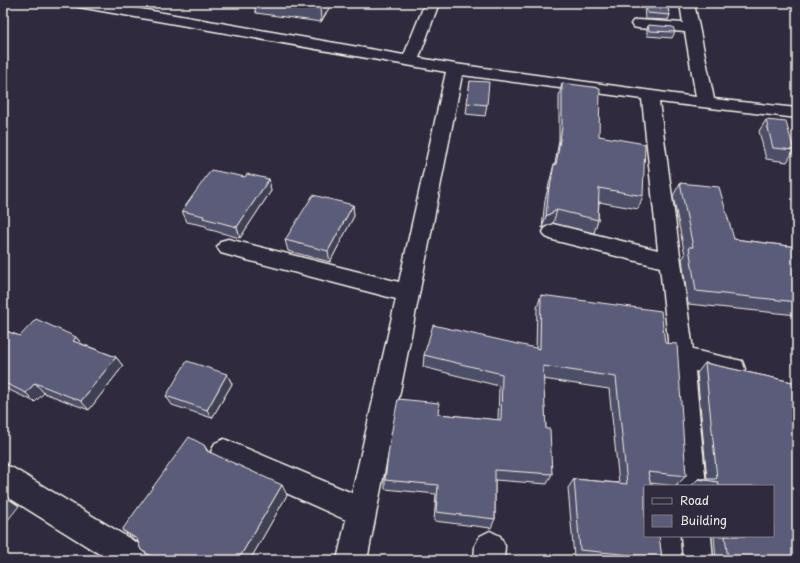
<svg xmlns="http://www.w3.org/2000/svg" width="800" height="563" font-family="'Playpen Sans',sans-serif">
	<rect width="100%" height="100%" fill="#2f2a3d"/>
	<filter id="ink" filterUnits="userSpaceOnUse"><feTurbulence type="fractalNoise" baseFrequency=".025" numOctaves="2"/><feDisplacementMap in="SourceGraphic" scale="8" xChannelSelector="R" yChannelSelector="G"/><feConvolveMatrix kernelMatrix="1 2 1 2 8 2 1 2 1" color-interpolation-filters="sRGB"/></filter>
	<g filter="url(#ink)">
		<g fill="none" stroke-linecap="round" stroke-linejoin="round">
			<g stroke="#f4f1e8" stroke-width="3">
				<g id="minor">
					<polygon points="72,3 106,3 404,55 425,3 439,3 419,58 455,64 696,97 685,32 638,28 633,27 631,24 633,21 638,20 683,23 680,3 694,3 714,99 797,108 797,118 659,102 693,350 742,361 745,369 742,377 733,380 695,371 706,486 678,486 670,358 660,267 553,240 546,237 543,232 546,227 553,224 658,250 642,99 462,75 367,560 337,560 346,520 215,461 211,452 215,443 224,439 352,493 396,299 228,255 221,253 217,247 221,241 228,239 399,282 446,72 79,7 74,6"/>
					<polygon points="3,464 13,468 147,549 151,560 109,560 3,494"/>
					<polygon points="490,531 500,536 505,546 504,560 474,560 475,546 480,536"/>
					<polygon points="681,536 711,536 713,560 683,560"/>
				</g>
			</g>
			<use href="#minor" fill="#2f2a3d" fill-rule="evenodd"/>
		</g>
		<g fill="#4d4f68" stroke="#f4f1e8">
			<polygon points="238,3 332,3 321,22 256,13 254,5"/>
			<polygon points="645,3 666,3 670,15 668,20 645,19 644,6"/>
			<polygon points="648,25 675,32 672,38 647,36 647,30"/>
			<polygon points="470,81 487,105 485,116 466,114"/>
			<polygon points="562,83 599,136 643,196 638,209 599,202 598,220 594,233 553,223 542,228 545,200 554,164 555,164 559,140 559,96"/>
			<polygon points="766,120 794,150 787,162 766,159 759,131"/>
			<polygon points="245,177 269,179 271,191 240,238 207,229 206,226 187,222 182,211"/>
			<polygon points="680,183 734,239 797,247 797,315 688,304 682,259 685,255 673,196"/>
			<polygon points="353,205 354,216 330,262 288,251 285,240"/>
			<polygon points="541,295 665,343 686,476 676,486 650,483 662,558 660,560 599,560 574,557 568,488 574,479 619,483 609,389 543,379 546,429 552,474 547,484 495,480 495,519 491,528 434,521 436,494 385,489 385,480 438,414 498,420 499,386 423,367 424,355 536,349 537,308"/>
			<polygon points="3,330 20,336 76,337 82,344 116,357 123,366 89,410 44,393 35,402 3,387"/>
			<polygon points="705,363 797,383 797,560 716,560 714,536 773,536 773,486 691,486 698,479 707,479 697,373"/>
			<polygon points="227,374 232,384 212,418 172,405 166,396"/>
			<polygon points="204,445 208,451 287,495 250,560 154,560 141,550 138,542 133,539 122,530"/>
		</g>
		<g fill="#3f4055" stroke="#f4f1e8">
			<polygon points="322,3 332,3 321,22 320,7"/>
			<polygon points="269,179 271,191 240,238 237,227"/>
			<polygon points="353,205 354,216 330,262 328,251"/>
			<polygon points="557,210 553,223 542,228 546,216"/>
			<polygon points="76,337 84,347 73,341"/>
			<polygon points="116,357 123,366 89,410 81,401"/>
			<polygon points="227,374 232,384 212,418 207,410"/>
			<polygon points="35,383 44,393 35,402 26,393"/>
			<polygon points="282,485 287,495 250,560 238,560"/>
			<polygon points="3,496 4,496 19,506 3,526"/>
		</g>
		<g fill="#5a5c79" stroke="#f4f1e8">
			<polygon points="288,3 322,3 320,7"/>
			<polygon points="646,3 666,3 670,15 647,13"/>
			<polygon points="648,25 673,27 675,32 649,31"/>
			<polygon points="470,81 489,82 487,105 467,103"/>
			<polygon points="562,83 600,88 599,136 645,144 643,196 599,188 598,220 557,210 546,216 549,187 550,188 554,164 556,165 562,127"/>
			<polygon points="766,120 786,122 794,150 773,148"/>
			<polygon points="211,170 245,177 247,174 269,179 237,227 203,218 204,216 182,211"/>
			<polygon points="680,183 719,187 734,239 797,247 797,302 696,291 689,247 693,247"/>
			<polygon points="313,195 353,205 328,251 285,240"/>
			<polygon points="541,295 661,311 665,343 677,344 686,476 648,472 651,486 645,486 645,536 659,536 662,558 580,550 574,479 627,484 616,377 543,366 546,429 550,429 552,474 495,470 495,519 436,512 438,485 385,480 390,440 398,399 439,403 438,414 501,420 502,374 424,355 433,325 540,349"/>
			<polygon points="36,319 76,337 73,341 116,357 81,401 35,383 26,393 3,382 3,330 20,336"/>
			<polygon points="187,361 227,374 207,410 166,396"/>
			<polygon points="705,363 797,383 797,560 728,560 725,536 773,536 773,486 719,486 718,482 698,479 715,479 717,478"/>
			<polygon points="189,437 204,445 207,451 282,485 238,560 158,560 141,550 137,539 122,530"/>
			<polygon points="497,557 521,560 497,560"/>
		</g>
	</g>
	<rect width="800" height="563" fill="none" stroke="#2f2a3d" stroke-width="16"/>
	<rect x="8" y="8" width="784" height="547" fill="none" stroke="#f4f1e8" stroke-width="1.5" filter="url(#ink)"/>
	<rect x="644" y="485" width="130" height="52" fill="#2f2a3d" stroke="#7e7a81"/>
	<rect x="652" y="498" width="20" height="6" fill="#2f2a3d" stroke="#7e7a81"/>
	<text x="680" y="505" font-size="12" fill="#f4f1e8">Road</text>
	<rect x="652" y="515" width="20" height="12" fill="#5a5c79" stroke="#7e7a81"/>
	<text x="680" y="525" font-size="12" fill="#f4f1e8">Building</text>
</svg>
